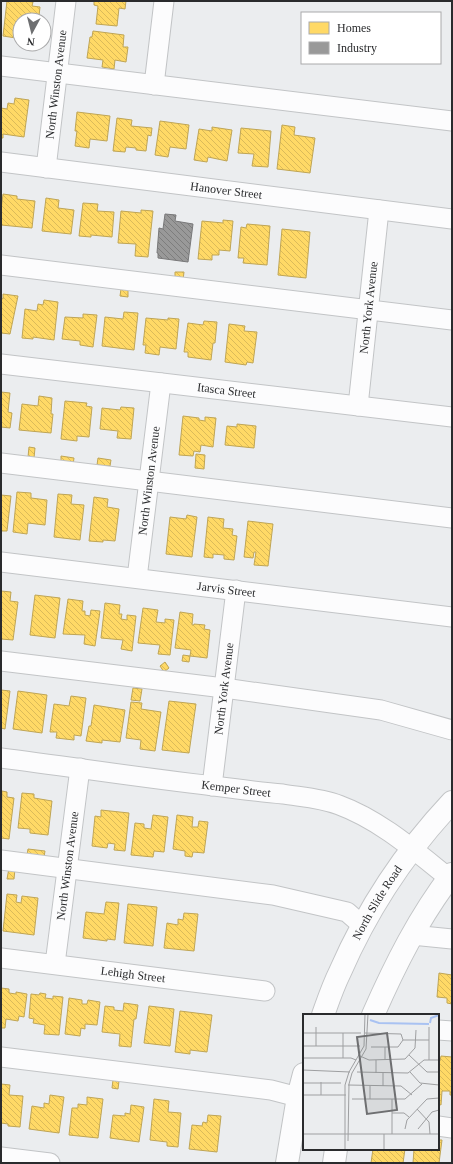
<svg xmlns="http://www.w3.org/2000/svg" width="453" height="1164" font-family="'Times New Roman',serif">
	<defs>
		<pattern id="homes-back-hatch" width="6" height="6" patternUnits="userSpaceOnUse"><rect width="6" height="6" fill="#ffd966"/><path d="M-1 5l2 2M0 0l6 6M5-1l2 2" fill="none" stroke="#dbba59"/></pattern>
		<pattern id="industry-back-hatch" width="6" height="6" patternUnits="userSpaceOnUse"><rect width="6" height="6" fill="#999"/><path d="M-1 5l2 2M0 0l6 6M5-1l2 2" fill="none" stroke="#7d7d7d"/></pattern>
	</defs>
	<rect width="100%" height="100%" fill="#ebedef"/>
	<g fill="url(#homes-back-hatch)" stroke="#bfa555">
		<polygon points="7,1 25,1 33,2 32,6 40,7 39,16 35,15 35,20 20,20 20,35 16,35 16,38 3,36"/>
		<polygon points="94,1 126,1 125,9 119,8 117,26 96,24 98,6 94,5"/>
		<polygon points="93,31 124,35 123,47 128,47 126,62 115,60 114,69 102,67 103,60 87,58 90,37 92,37"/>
		<polygon points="15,98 29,100 24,137 3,134 3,138 1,138 1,108 7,109 8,103 14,104"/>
		<polygon points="77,112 110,116 107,141 90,139 89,148 75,146 77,131 75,131"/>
		<polygon points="117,118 132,120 131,126 152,128 151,136 148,135 146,151 136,150 136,148 126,147 125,152 113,151"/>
		<polygon points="160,121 189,125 186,149 170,147 168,157 155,155"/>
		<polygon points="282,125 295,127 294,135 315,138 310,173 277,169"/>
		<polygon points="212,127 232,130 227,161 208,157 207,162 194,160 199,129 212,131"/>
		<polygon points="241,128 271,131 268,167 252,166 254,154 238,153"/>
		<polygon points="3,194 17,196 17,199 35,201 32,228 1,225 1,210"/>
		<polygon points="46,198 59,200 58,208 74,210 71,234 42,231"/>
		<polygon points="83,203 98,204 97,211 114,212 112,237 91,235 91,237 79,236"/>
		<polygon points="141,210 153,211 148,257 135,256 136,244 118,243 121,211 141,213"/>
		<polygon points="223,220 233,221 230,251 219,250 219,255 212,255 212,260 198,259 202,221 223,223"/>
		<polygon points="247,224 270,226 267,265 243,263 244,258 238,258 241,227 246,228"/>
		<polygon points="282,229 310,232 306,278 278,275"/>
		<polygon points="175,272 184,272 183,280 175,279"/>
		<polygon points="121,289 128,290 128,297 120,296"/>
		<polygon points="3,294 18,296 10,334 1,333 1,298 3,299"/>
		<polygon points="44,300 58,302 54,340 33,337 33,339 22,338 25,309 37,311 38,304 43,305"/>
		<polygon points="124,312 138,313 134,350 102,346 105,317 123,319"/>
		<polygon points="83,314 97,315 93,347 80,345 80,341 62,339 65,317 83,318"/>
		<polygon points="146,318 168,320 168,318 179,319 176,349 160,347 159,355 145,353 146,345 143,345"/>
		<polygon points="204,321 217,322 215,343 213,343 211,360 188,357 188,352 184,352 188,323 203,325"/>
		<polygon points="229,324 245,326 244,331 257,332 253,363 247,362 246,365 225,362"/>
		<polygon points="1,392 10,393 8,412 12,413 10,428 1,427"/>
		<polygon points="39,396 52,398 51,414 53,414 51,433 19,430 22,404 38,406"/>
		<polygon points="65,401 87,403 86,406 92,407 89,437 77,436 77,441 61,439"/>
		<polygon points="121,407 134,408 131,439 117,438 118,431 100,429 102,408 120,410"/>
		<polygon points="183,416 199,418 199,420 205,421 205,417 216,418 213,447 201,445 200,452 194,451 193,456 179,455"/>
		<polygon points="237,424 256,426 254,448 225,445 227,426 237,427"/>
		<polygon points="29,447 35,448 34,458 28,457"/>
		<polygon points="196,454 205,455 204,469 195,468"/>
		<polygon points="61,456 74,458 73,465 61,464"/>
		<polygon points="98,458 111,460 110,466 97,465"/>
		<polygon points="17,492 31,493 31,498 47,500 45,525 28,523 27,534 13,532"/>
		<polygon points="58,494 72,495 71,504 84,505 80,540 54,537"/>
		<polygon points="1,495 11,496 7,531 1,531"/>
		<polygon points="94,497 108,499 107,507 119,509 115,541 103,540 103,542 89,541"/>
		<polygon points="187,515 197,517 192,557 166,554 170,517 186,519"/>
		<polygon points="208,517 224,519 223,528 233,529 232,535 237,536 234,560 224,559 224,555 213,554 213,558 204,557"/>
		<polygon points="248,521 273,524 268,566 254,565 256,552 254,552 253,558 244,557"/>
		<polygon points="1,591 11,592 10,601 18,602 13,640 1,639"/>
		<polygon points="35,595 60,598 55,638 30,635"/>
		<polygon points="68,599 83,601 82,611 85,611 85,615 90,616 91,610 100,611 95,646 84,644 85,635 63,634"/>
		<polygon points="105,603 120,605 119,614 122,614 121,619 127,620 127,615 136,616 132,651 121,649 123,640 101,638"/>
		<polygon points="143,608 158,610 156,622 165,623 165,619 174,620 170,655 158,654 160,645 138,643"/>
		<polygon points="180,612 193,614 192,625 194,625 194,624 205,625 204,629 210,630 207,658 190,656 191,650 175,648"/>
		<polygon points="183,655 190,656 189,662 182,661"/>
		<polygon points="165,662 169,668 164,672 160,666"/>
		<polygon points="133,688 142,689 140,701 131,700"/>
		<polygon points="1,690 10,691 5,729 1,728"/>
		<polygon points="18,691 47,695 42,733 13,729"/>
		<polygon points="71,696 86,698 81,736 74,735 74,740 56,738 57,732 50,732 54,704 69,706"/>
		<polygon points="169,701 196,704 189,753 162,750"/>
		<polygon points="131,702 142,703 141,709 161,712 155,751 140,749 141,740 126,738"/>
		<polygon points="94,705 125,710 120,742 102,740 102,743 86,741 89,726 91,726"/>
		<polygon points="2,791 7,792 7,797 14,798 9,839 1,838"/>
		<polygon points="22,793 34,794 34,798 52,801 48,835 30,833 30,829 18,828"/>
		<polygon points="101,810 129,813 125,851 114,850 115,844 108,843 107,848 92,846 95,816 101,817"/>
		<polygon points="153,815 168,817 164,852 154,851 153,857 131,855 135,823 144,824 144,828 151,829"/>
		<polygon points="177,815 193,817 192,827 198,827 199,821 208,822 204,853 193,852 192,857 185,856 185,851 173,849"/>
		<polygon points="28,849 45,851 44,857 27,855"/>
		<polygon points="9,868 15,869 14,879 7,879"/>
		<polygon points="7,894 17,895 16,902 21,903 22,896 38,898 34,935 3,931"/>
		<polygon points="106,902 119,903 115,940 107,939 107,941 83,938 86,912 104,914"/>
		<polygon points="128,904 157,907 153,946 124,943"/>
		<polygon points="184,913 198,914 194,951 164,948 167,923 178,925 178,919 183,920"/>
		<polygon points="439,973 452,975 452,1004 447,1003 447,998 437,997"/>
		<polygon points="1,988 9,989 9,993 16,994 16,992 27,994 24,1017 19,1016 18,1021 6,1019 5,1028 1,1028"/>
		<polygon points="40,993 46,994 45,998 53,999 53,996 63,997 59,1035 44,1034 45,1025 33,1023 34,1019 29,1018 31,994 39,995"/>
		<polygon points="69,998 82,1000 82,1004 87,1004 88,1000 100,1002 97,1025 85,1024 85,1029 81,1028 80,1036 65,1034"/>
		<polygon points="124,1003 138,1005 136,1019 134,1019 131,1047 119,1046 120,1034 102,1032 105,1006 114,1007 114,1010 123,1011"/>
		<polygon points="149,1006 174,1009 170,1046 144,1043"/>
		<polygon points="180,1011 212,1015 207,1052 190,1050 190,1054 175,1052"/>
		<polygon points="441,1056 452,1057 452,1095 450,1095 450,1091 442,1091 441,1105 438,1104 438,1061 440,1061"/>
		<polygon points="113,1080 119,1081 118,1089 112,1088"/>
		<polygon points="1,1084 10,1085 9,1095 23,1096 20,1127 8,1126 8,1124 1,1123"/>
		<polygon points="50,1095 64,1097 59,1133 29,1129 32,1106 44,1108 44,1103 49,1104"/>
		<polygon points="87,1097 103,1099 98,1138 69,1135 72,1108 78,1108 78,1104 87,1105"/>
		<polygon points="154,1099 169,1101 168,1112 181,1113 178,1147 167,1146 167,1142 150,1140"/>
		<polygon points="131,1105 144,1107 139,1142 110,1138 113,1115 125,1116 125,1113 130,1114"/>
		<polygon points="208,1115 221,1116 217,1152 189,1149 192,1125 202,1126 203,1122 207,1123"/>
		<polygon points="438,1140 442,1140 439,1163 413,1163 414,1149 438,1149"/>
		<polygon points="373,1149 405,1149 403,1163 371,1163"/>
	</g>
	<polygon fill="url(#industry-back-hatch)" stroke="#787879" points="165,214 176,215 175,221 193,224 188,262 158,258 158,253 157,253 159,228 163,229"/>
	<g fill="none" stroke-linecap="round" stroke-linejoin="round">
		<g stroke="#c2c4c6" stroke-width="21">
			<g id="minor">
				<polyline points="1,66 452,121"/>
				<polyline points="154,85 164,1"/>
				<path id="s1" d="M1 162 452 219"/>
				<path id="s2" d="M46 168 66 1"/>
				<polyline points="1,265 452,320"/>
				<path id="s3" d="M1 364 452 417"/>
				<path id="s4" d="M358 406 379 210"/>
				<polyline points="1,463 452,518"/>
				<path id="s5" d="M1 562 452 617"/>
				<path id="s6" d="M137 578 161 383"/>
				<polyline points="1,661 224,688 381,710 452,730"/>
				<path id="s7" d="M1 758C72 767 143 778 214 786 237 789 260 792 283 794 301 797 321 798 339 805 380 820 415 851 449 878"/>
				<path id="s8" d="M212 786 236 590"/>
				<polyline points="1,860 273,895 347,912 363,926"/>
				<polyline points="412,935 452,939"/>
				<path id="s9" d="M1 958 265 991"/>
				<path id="s10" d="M55 964 80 768"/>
				<polyline points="438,1030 452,1031"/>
				<polyline points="1,1057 271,1090 298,1097"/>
				<polyline points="438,1126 452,1128"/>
				<polyline points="1,1157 50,1163"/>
			</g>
		</g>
		<g stroke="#c2c4c6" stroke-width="24">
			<g id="major">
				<path id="s11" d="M323 1015C328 1001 333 986 340 972 367 910 405 852 452 802"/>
				<path d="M373 1015C395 965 419 917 452 874"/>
				<polyline points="287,1163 298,1097 304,1074"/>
				<polyline points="334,1163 336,1149"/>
			</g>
		</g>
		<use href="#minor" stroke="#fcfcfd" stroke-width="19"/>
		<use href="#major" stroke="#fcfcfd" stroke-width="22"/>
	</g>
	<g text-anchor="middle" stroke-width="4" stroke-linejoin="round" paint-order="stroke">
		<g font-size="12" fill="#2a2b2d" stroke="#fff">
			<text dy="4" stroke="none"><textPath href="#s2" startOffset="84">North Winston Avenue</textPath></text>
			<text dy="4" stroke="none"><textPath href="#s1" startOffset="227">Hanover Street</textPath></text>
			<text dy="4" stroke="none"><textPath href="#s4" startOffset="99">North York Avenue</textPath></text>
			<text dy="4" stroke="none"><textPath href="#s3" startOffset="227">Itasca Street</textPath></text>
			<text dy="4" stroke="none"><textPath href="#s6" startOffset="98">North Winston Avenue</textPath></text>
			<text dy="4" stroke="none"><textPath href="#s5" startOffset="227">Jarvis Street</textPath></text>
			<text dy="4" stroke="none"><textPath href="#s8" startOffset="98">North York Avenue</textPath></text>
			<text dy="4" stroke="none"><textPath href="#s7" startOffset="237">Kemper Street</textPath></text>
			<text dy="4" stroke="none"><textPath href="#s10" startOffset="99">North Winston Avenue</textPath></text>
			<text dy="4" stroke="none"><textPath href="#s11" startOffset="125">North Slide Road</textPath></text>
			<text dy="4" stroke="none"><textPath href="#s9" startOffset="133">Lehigh Street</textPath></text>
		</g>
	</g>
	<g transform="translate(303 1014)">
		<rect width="136" height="136" fill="#ebedef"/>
		<path fill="none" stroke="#a9c2f2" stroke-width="2" d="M67 6 76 9 126 10M127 9 128 4 136 1"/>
		<path fill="none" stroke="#9e9fa1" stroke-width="1" d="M13 13V32M0 19H58M62 19 98 20 100 26H126M0 32H57M68 33H95L100 26M106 41 124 58H136M57 42 66 46 102 45 112 34 113 16M0 44H48L53 46M40 44V19M73 46V59M82 46V33M126 46V13M0 56 47 58M54 58 105 59 121 46H136M107 58 117 69 136 71M80 59V72M0 69H38M45 71 98 72 109 81M67 72V85M0 81H43M18 81V68M49 85H102L119 70M89 85V120M114 95 126 108 127 120M89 99H101L106 103M102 115 104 106 124 85 136 84M115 115 129 98 136 96M0 120H136M45 127 46 70 49 59 63 35 65 0M42 136V71L46 58 61 32 62 0M81 136V120"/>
		<path fill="#6e6f71" fill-opacity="0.15" stroke="#6e6f71" stroke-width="2" d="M84 19 94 96 64 100 54 23Z"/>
		<rect width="136" height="136" fill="none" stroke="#2a2b2d" stroke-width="2"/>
	</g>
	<rect width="453" height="1164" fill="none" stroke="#2a2b2d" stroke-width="4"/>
	<rect x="301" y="12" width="140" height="52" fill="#ffffff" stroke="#aaaaab"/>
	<rect x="309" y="22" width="20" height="12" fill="#ffd966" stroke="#aaaaab"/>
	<text x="337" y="32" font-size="12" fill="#2a2b2d">Homes</text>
	<rect x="309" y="42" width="20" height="12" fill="#999999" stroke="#aaaaab"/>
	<text x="337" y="52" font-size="12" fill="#2a2b2d">Industry</text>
	<g transform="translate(32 32) rotate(187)"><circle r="19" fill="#ffffff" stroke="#aaaaab"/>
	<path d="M0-3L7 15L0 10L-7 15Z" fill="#6e6f71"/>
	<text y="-6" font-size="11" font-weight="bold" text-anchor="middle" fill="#2a2b2d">N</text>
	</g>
</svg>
